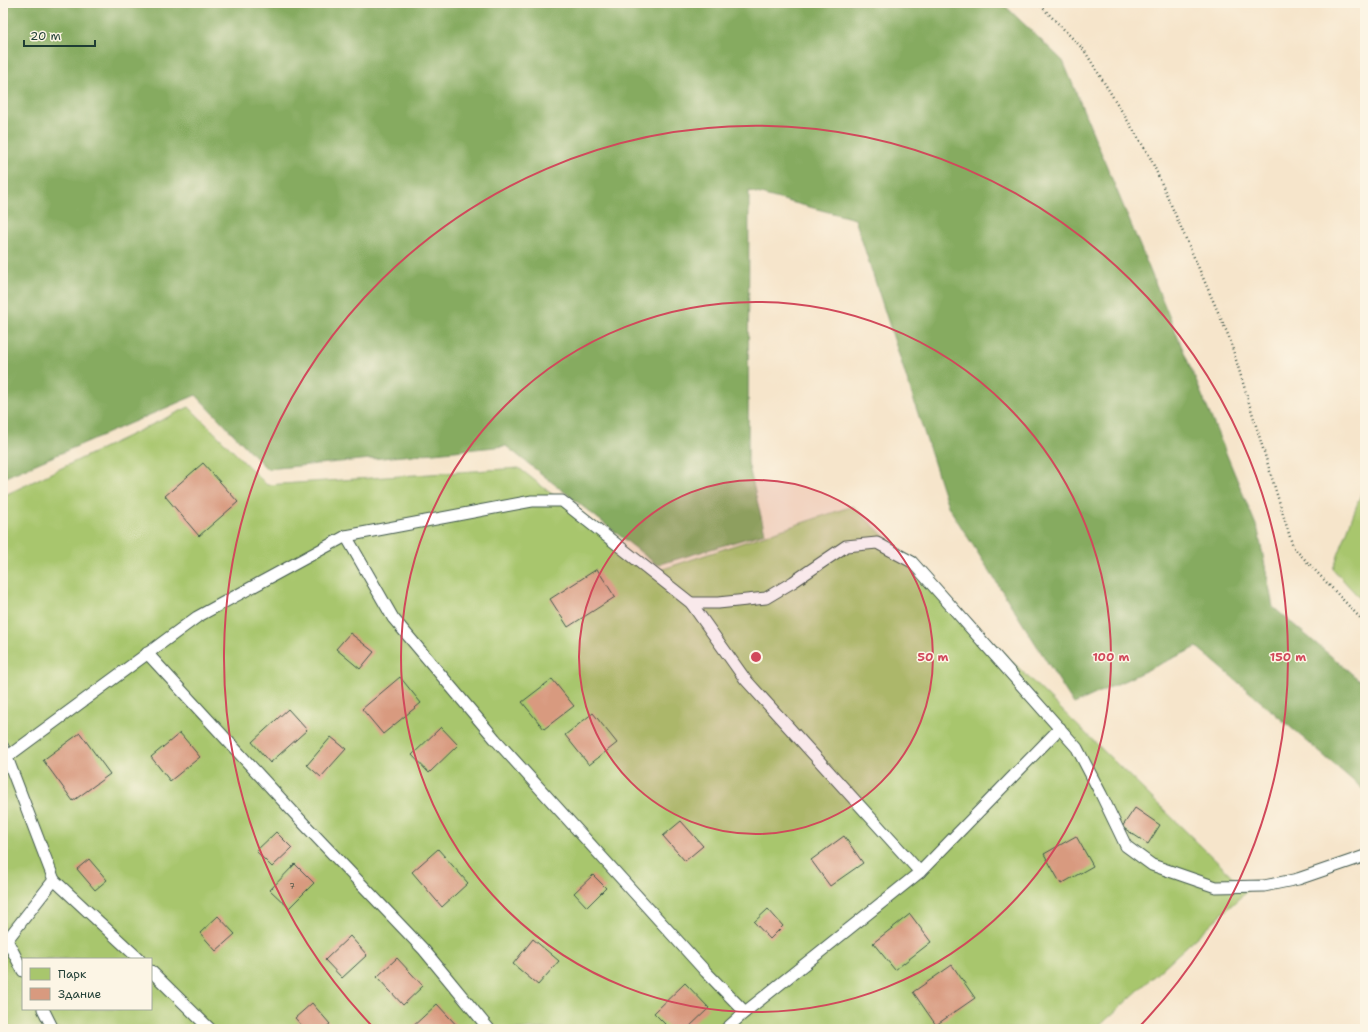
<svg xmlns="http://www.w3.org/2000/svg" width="1368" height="1032" font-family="'Shantell Sans',sans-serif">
	<rect width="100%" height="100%" fill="#fcf5e5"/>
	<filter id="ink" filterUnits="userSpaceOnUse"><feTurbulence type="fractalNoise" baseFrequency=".025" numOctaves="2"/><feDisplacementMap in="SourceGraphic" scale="8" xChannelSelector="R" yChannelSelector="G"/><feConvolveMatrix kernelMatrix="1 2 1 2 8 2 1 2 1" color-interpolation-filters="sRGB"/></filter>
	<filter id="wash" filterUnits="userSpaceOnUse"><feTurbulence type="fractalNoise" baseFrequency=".012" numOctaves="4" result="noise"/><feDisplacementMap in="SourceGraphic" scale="16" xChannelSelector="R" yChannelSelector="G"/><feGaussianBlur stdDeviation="0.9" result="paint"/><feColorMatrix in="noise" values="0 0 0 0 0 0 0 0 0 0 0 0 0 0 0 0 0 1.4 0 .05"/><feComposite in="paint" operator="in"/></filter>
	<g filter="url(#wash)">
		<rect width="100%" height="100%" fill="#f6e5cb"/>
		<g fill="#a8c66d" stroke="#648250" fill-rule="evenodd">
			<path d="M189 407 267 485 519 468 651 573 853 506 1247 891 1096 1029H3V496ZM23 959H151V1009H23Z"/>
			<polygon points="1365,483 1365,604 1333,569"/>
		</g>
		<polygon fill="#86ab60" stroke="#52744a" points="3,3 1002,3 1063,61 1258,530 1273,607 1365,685 1365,791 1197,647 1074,704 948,506 855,219 749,191 748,463 765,533 657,565 506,446 267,469 196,395 3,478"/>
		<g id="blocks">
			<g fill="#d89a7f">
				<polygon points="203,463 238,502 199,536 165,496"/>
				<polygon points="597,569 615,597 568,627 550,599"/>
				<polygon points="350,633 374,652 360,669 336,649"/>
				<polygon points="400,677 421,703 383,734 362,709"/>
				<polygon points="552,679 574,706 544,729 522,702"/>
				<polygon points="288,709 307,730 270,763 252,742"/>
				<polygon points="593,713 617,743 589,765 565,735"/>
				<polygon points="441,727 458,745 429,773 412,755"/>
				<polygon points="80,733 110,774 73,801 43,760"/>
				<polygon points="180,733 200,757 170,781 151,757"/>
				<polygon points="331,737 346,749 321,777 307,765"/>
				<polygon points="1135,808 1160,825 1148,844 1122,827"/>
				<polygon points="681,821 703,846 685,861 663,836"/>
				<polygon points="276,832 292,848 272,867 256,851"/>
				<polygon points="844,836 863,863 830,886 811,860"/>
				<polygon points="1076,836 1093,866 1061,884 1044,854"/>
				<polygon points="438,849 468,883 442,907 412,872"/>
				<polygon points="89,859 107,880 95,890 77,869"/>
				<polygon points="295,864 314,883 289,908 270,890"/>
				<polygon points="593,875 606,888 587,907 574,893"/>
				<polygon points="768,909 783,926 770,939 754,922"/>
				<polygon points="910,914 931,942 895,970 873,943"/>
				<polygon points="218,916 235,934 216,951 200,933"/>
				<polygon points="350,936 367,955 342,978 325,960"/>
				<polygon points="533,939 559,961 538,985 513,964"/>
				<polygon points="397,958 423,986 403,1005 377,977"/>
				<polygon points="952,965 975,998 936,1025 913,992"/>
				<polygon points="685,983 709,1008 687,1029 670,1029 654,1013"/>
				<polygon points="312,1003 330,1024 324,1029 305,1029 295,1018"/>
				<polygon points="437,1004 460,1029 410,1029"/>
			</g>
		</g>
	</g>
	<g filter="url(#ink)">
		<use href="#blocks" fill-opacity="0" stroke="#3f564b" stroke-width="1"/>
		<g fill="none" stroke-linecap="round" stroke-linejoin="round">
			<g stroke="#3f564b" stroke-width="13">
				<g id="lane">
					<polyline points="346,536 393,618 495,739 706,972 745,1012"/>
					<polyline points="691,603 718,603 766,598 793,582 846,546 877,543 912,562 1077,748 1101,794 1126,846 1152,865 1216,887 1264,886 1298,879 1365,856"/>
					<polyline points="147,653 306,826 424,950 489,1029"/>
					<polyline points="3,747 54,880 7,940 23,971"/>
					<polyline points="7,757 197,617 346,536 532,501 562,501 691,603 745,679 920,872"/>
					<polyline points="54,880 139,959"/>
					<polyline points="151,971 210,1029"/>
					<polyline points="43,1009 53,1029"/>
					<polyline points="726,1029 745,1012 920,872 1060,728"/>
				</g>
			</g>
			<polyline stroke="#3f564b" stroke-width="2.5" stroke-dasharray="1 3" stroke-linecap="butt" points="1038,3 1084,50 1150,157 1229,337 1293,547 1365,623"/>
			<use href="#lane" stroke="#fff" stroke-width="11"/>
		</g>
	</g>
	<circle cx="756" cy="657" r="177" fill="#d1495b" fill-opacity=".12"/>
	<g fill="none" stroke="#d1495b" stroke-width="2">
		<circle cx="756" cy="657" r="177"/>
		<circle cx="756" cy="657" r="355"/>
		<path d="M373 1027A532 532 0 1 1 1139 1027"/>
	</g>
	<g text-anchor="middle" stroke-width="3" stroke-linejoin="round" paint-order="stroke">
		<g font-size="8" fill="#4d5447">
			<text x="292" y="889">7</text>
		</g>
	</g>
	<circle cx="756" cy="657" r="6" fill="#d1495b" stroke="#fcf5e5" stroke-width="2"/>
	<g font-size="12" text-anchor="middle" font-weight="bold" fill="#d1495b" stroke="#fcf5e5" stroke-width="3" stroke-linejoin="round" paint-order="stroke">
		<text x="933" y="661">50 m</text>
		<text x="1111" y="661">100 m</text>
		<text x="1288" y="661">150 m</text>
	</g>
	<rect width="1368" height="1032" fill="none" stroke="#fcf5e5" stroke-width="16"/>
	<rect x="22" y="958" width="130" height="52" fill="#fcf5e5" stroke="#a4ab9e"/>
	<rect x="30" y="968" width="20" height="12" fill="#a8c66d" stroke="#a4ab9e"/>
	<text x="58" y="978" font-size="12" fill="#1f3d34">Парк</text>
	<rect x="30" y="988" width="20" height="12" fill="#d89a7f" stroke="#a4ab9e"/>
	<text x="58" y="998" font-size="12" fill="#1f3d34">Здание</text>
	<path d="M24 40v6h71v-6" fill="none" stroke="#1f3d34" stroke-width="2"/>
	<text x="30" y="40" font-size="12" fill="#1f3d34" stroke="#fcf5e5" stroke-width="3" paint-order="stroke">20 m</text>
</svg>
